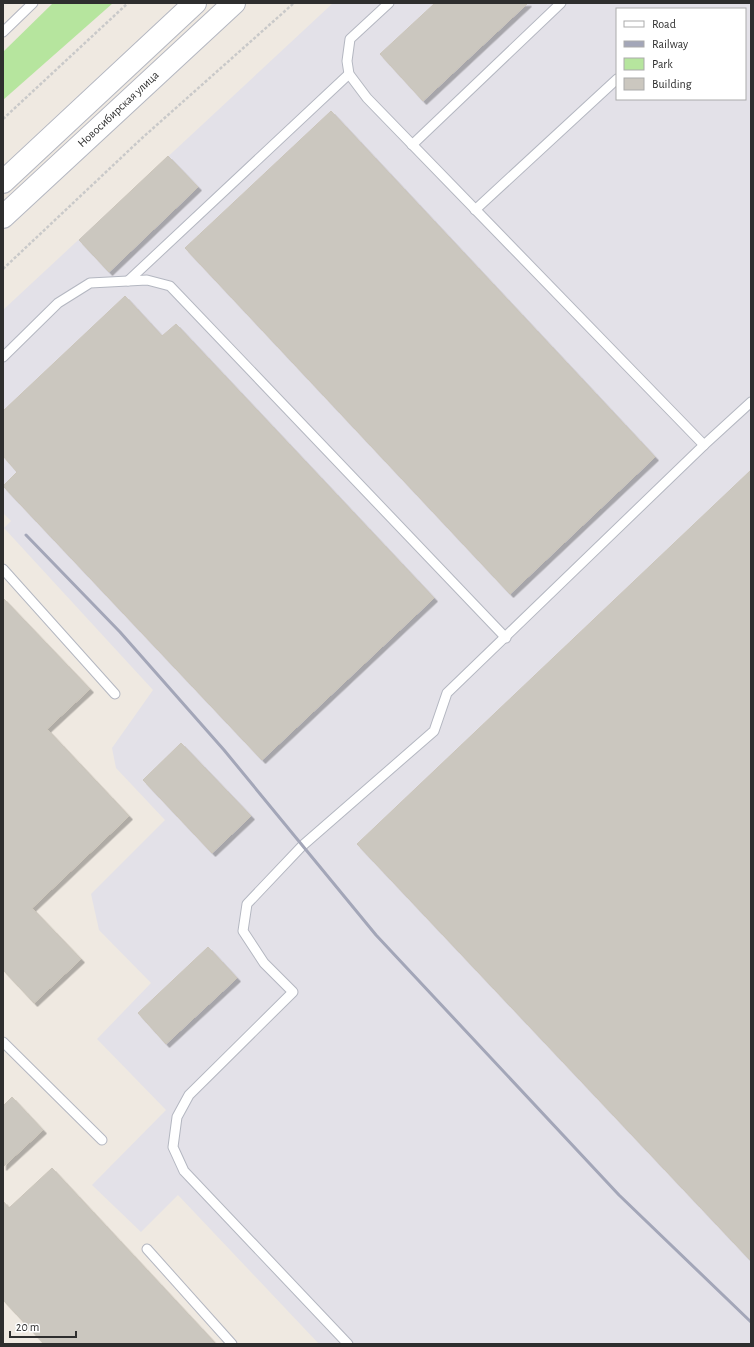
<svg xmlns="http://www.w3.org/2000/svg" width="754" height="1347" font-family="'Alegreya Sans',sans-serif">
	<defs>
		<filter id="shadow"><feDropShadow dx="3.5" dy="3.5" stdDeviation="0" flood-color="#0004"/></filter>
	</defs>
	<rect width="100%" height="100%" fill="#efe9e1"/>
	<path fill="#e3e1e8" fill-rule="evenodd" d="M333 3H751V1344H319L178 1195 141 1232 92 1185 166 1110 97 1039 151 983 99 930 91 894 165 820 116 768 112 748 153 690 4 528 11 521 3 513V310ZM617 9H745V99H617Z"/>
	<polygon fill="#b6e59e" points="53,3 113,3 3,100 3,52"/>
	<g fill="#cbc7bf" stroke="#cbc5ba" filter="url(#shadow)">
		<polygon points="435,3 528,3 423,101 380,54"/>
		<polygon points="331,111 655,457 510,594 185,248"/>
		<polygon points="168,156 198,187 109,272 79,240"/>
		<polygon points="125,296 162,336 176,324 434,598 262,760 3,486 17,472 3,456 3,411"/>
		<polygon points="751,470 751,1261 357,844"/>
		<polygon points="3,598 90,689 47,729 129,816 32,908 81,959 34,1003 3,970"/>
		<polygon points="181,743 251,816 212,853 143,780"/>
		<polygon points="208,947 237,978 166,1044 138,1013"/>
		<polygon points="12,1097 43,1130 3,1167 3,1106"/>
		<polygon points="52,1168 216,1344 44,1344 3,1300 3,1201 9,1208"/>
	</g>
	<g fill="none" stroke-linecap="round" stroke-linejoin="round">
		<g stroke="#b4b7c1" stroke-width="11">
			<g id="service">
				<polyline points="389,3 350,39 347,61 349,74 367,98 704,445"/>
				<polyline points="3,32 33,3"/>
				<polyline points="412,145 561,3"/>
				<polyline points="475,210 617,79"/>
				<polyline points="128,281 349,74"/>
				<polyline points="3,357 58,303 90,283 147,280 170,286 506,638"/>
				<polyline points="3,569 115,694"/>
				<polyline points="3,1042 102,1140"/>
				<polyline points="147,1249 232,1344"/>
				<polyline points="348,1344 184,1171 173,1147 177,1117 189,1095 293,992 264,963 243,931 247,904 302,846 434,731 447,693 704,445 751,402"/>
			</g>
		</g>
		<g stroke="#b4b7c1" stroke-width="24">
			<g id="secondary">
				<polyline points="3,182 195,3"/>
				<polyline points="3,217 234,3"/>
			</g>
		</g>
		<g stroke="#c9c9c9" stroke-width="2.5" stroke-dasharray="3 2" stroke-linecap="butt">
			<polyline points="3,119 128,3"/>
			<polyline points="3,269 141,139 294,3"/>
		</g>
		<use href="#service" stroke="#fff" stroke-width="9"/>
		<use href="#secondary" stroke="#fff" stroke-width="22"/>
		<polyline stroke="#a3a6b8" stroke-width="3" points="26,535 120,632 224,750 376,935 619,1195 751,1322"/>
	</g>
	<g text-anchor="middle" stroke-width="4" stroke-linejoin="round" paint-order="stroke">
		<g font-size="12" fill="#2e2e2e" stroke="#fff">
			<text transform="translate(118 109) rotate(-43)" y="4">Новосибирская улица</text>
		</g>
	</g>
	<rect width="754" height="1347" fill="none" stroke="#2e2e2e" stroke-width="8"/>
	<rect x="616" y="8" width="130" height="92" fill="#ffffff" stroke="#ababab"/>
	<rect x="624" y="21" width="20" height="6" fill="#ffffff" stroke="#ababab"/>
	<text x="652" y="28" font-size="12" fill="#2e2e2e">Road</text>
	<rect x="624" y="41" width="20" height="6" fill="#a3a6b8" stroke="#ababab"/>
	<text x="652" y="48" font-size="12" fill="#2e2e2e">Railway</text>
	<rect x="624" y="58" width="20" height="12" fill="#b6e59e" stroke="#ababab"/>
	<text x="652" y="68" font-size="12" fill="#2e2e2e">Park</text>
	<rect x="624" y="78" width="20" height="12" fill="#cbc7bf" stroke="#ababab"/>
	<text x="652" y="88" font-size="12" fill="#2e2e2e">Building</text>
	<path d="M10 1331v6h66v-6" fill="none" stroke="#2e2e2e" stroke-width="2"/>
	<text x="16" y="1331" font-size="12" fill="#2e2e2e" stroke="#ffffff" stroke-width="3" paint-order="stroke">20 m</text>
</svg>
